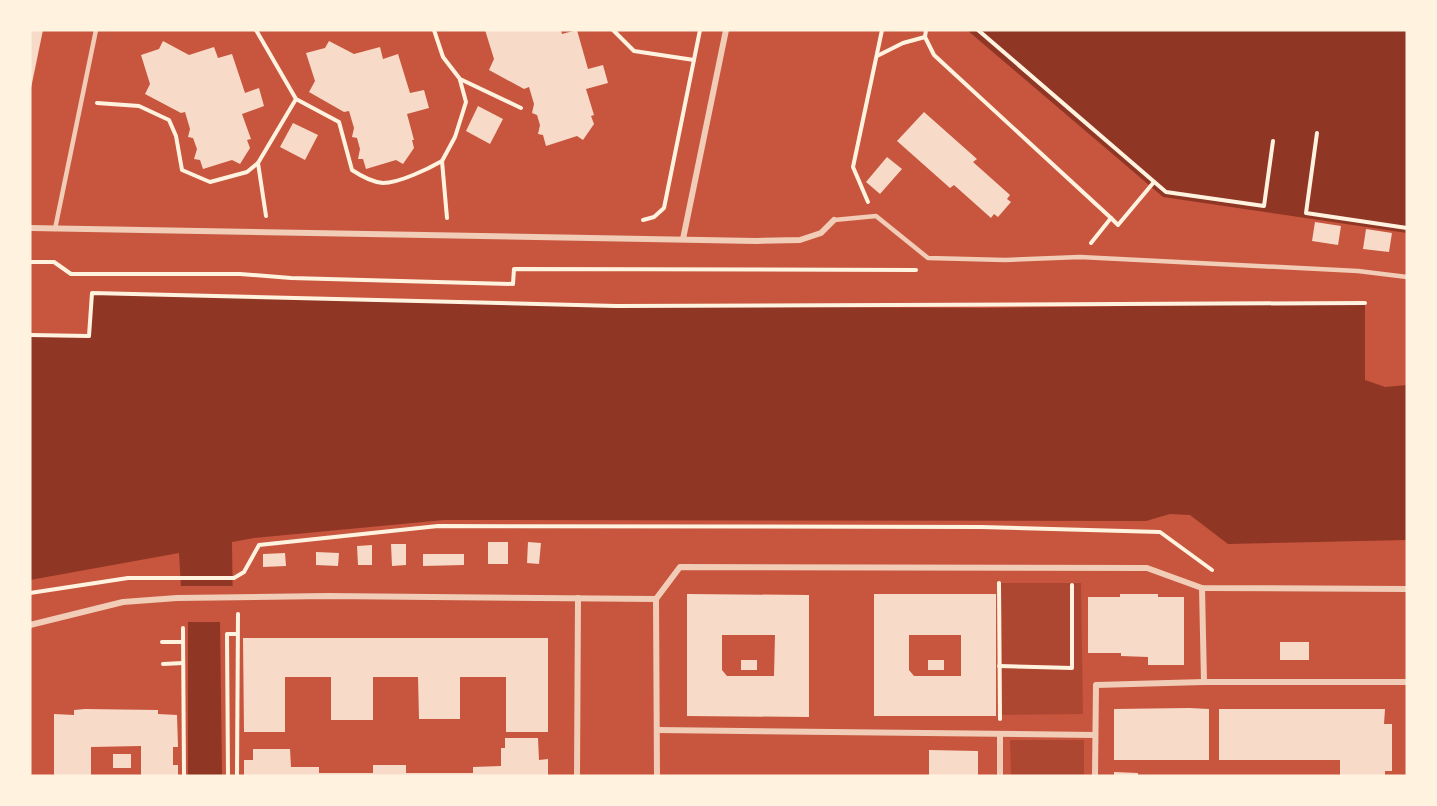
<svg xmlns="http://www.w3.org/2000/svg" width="1437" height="806" font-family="'Public Sans',sans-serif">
	<rect width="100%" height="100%" fill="#c8553d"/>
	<g fill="#ae4732">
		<polygon points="1001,583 1081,583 1083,714 1002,715"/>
		<polygon points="1010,740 1084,740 1084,776 1011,776"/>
	</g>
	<g fill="#8f3625">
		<polygon points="967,30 1407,30 1407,233 1163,197"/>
		<polygon points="92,293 616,306 984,308 1365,303 1365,380 1385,387 1407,385 1407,540 1228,544 1190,515 1170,514 1146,521 444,520 254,538 232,542 233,620 220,621 222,776 188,776 188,622 183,621 179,553 30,580 30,335 89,336"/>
	</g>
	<polygon fill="#c8553d" points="178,586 233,586 233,622 180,622"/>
	<g fill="#f7dbc8" fill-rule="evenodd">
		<polygon points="30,30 43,30 31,88 30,88"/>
		<polygon points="485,30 561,30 562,34 577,30 588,69 603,65 608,83 586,89 594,115 591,116 594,124 583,140 577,136 546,146 543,135 538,134 540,125 537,115 532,113 534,104 529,87 524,89 489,70 494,59"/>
		<polygon points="163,41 189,55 214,47 218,58 232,54 245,93 259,88 264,106 242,114 251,139 247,140 250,148 240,164 232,160 203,169 200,160 194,159 197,149 193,138 188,137 190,129 185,112 181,113 145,94 150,84 141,55 159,49"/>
		<polygon points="329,41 354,54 380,47 383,59 398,54 410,93 424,90 429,108 407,114 414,140 412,140 414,148 403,164 396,160 366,169 363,159 358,159 360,149 357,138 352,137 354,128 349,111 344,112 309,92 315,81 306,53 325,48"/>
		<polygon points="478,106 503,119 490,144 466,131"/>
		<polygon points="924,112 977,159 973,162 1010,195 1007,199 1011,202 998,217 994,214 991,218 954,185 950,188 897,141"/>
		<polygon points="293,123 318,135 305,160 280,147"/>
		<polygon points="887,157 902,169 880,194 866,182"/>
		<polygon points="1315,222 1341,226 1338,245 1312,241"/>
		<polygon points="1366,229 1392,233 1389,252 1363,249"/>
		<rect x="488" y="542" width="20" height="22"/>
		<polygon points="528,542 541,543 539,564 527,563"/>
		<polygon points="391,544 406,544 406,565 392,566"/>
		<polygon points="372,545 372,565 358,565 357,546"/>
		<polygon points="316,552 339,553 338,566 316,565"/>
		<polygon points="285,553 286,566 263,567 263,554"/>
		<polygon points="423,554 464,554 464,565 423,566"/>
		<path d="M687 594 809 595V717L687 716ZM722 635H775L774 676H727L722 670Z"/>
		<path d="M874 594H996V716H874ZM909 635H961V676H914L909 670Z"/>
		<polygon points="1120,594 1158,594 1158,597 1184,597 1184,665 1148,665 1148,657 1121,656 1121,653 1088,653 1088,597 1120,597"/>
		<polygon points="243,638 548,638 548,732 506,732 506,677 460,677 460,719 419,719 418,677 373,677 373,720 331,720 331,677 285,677 285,732 244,732"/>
		<rect x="1280" y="642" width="29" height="18"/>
		<rect x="741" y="660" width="16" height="10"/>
		<rect x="928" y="660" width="16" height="10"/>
		<polygon points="1189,708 1209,709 1209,760 1114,760 1114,709"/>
		<polygon points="85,709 158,710 158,714 177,715 178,747 173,747 173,765 178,765 178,776 141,776 141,746 91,747 91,776 54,776 54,714 74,715 74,710"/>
		<polygon points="1219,709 1385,709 1384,724 1392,724 1392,771 1385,771 1385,776 1340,776 1340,760 1219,760"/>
		<polygon points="505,738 538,738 539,760 548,759 548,776 244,776 244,760 253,760 253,749 290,749 291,767 319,767 319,773 373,773 373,765 406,765 406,773 473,773 473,767 501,766 501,748 505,748"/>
		<polygon points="929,750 978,751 978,776 929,776"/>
		<rect x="113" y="754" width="18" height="14"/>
		<polygon points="1114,772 1138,773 1138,776 1114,776"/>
	</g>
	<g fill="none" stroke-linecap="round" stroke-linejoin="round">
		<g stroke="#fff3e0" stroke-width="4">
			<path d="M256 30 296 99 339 122 352 170C361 176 371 182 383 183 399 183 428 169 442 161L447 218"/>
			<polyline points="434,30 443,57 460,79 521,108"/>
			<polyline points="613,30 634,51 694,60"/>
			<polyline points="926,30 925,37 934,55 1111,218 1091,243"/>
			<polyline points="978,30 1166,192 1264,206 1273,141"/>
			<polyline points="877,56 903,43 925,37"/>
			<polyline points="97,103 139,106 169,120 176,136 182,170 210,182 247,172 258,163 266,216"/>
			<polyline points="1317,133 1306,213 1407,228"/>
			<polyline points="442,161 455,137 466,102 460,80"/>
			<polyline points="258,163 296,99"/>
			<polyline points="868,202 853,167 882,30"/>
			<polyline points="1111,218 1118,225 1154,182"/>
			<polyline points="643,220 654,217 664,208 700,30"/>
			<polyline points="30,262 54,262 71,274 240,274 291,278 513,284 514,269 916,270"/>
			<polyline points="30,335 89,336 92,293 616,306 1365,303"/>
			<polyline points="999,583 1000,719"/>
			<polyline points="30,593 128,578 234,578 244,572 259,545 438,526 981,527 1160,532 1212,570"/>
			<polyline points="183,628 184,776"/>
			<polyline points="162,642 183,642"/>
			<polyline points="163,664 183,663"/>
			<polyline points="999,666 1072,668 1072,585"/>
			<polyline points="228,776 227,634 237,634"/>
			<polyline points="237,776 238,614"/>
		</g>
		<g stroke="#f1ccb7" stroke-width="4.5">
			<polyline points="834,220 876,216 928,258 1005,260 1080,257 1358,271 1407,277"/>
			<polyline points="55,229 96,30"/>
		</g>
		<g stroke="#f1ccb7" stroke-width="6">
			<polyline points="30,228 756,241 800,240 821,233 834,220"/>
			<polyline points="683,239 726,30"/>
			<polyline points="1202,588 1204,682"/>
			<polyline points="656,599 657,776"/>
			<polyline points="30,625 123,602 177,598 328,596 656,599 680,567 1147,568 1202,588 1407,589"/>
			<polyline points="657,730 1095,735"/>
			<polyline points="577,776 578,598"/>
			<polyline points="1000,776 1000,734"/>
			<polyline points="1095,776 1096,685 1204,682 1407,682"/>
		</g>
	</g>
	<rect width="1437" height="806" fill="none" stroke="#fff3e0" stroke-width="63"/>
</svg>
